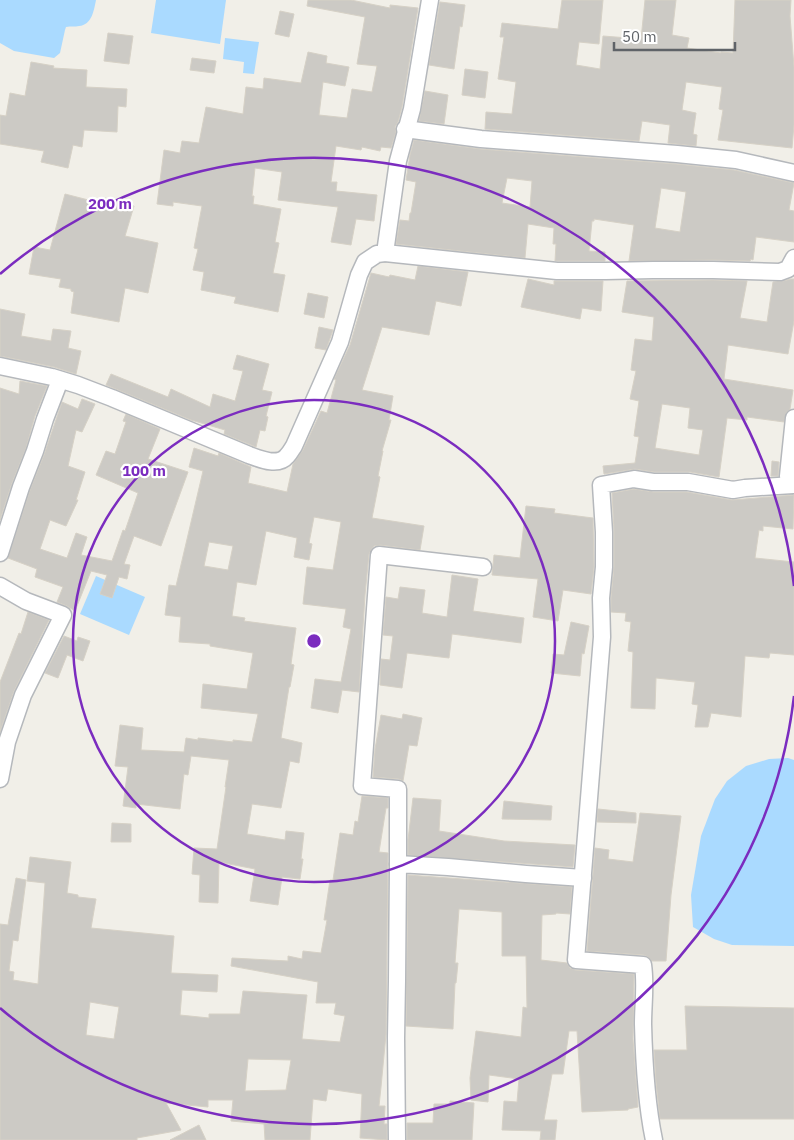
<svg xmlns="http://www.w3.org/2000/svg" width="794" height="1140" font-family="'IBM Plex Sans',sans-serif">
	<rect width="100%" height="100%" fill="#f1efe8"/>
	<g fill="#aadaff">
		<path d="M0 0H96C94 10 92 25 79 26 75 27 71 26 66 27L65 30 60 53 54 58 14 51 0 43Z"/>
		<polygon points="156,0 226,0 220,44 151,33"/>
		<polygon points="225,38 259,42 254,74 243,73 244,62 223,59"/>
		<polygon points="96,576 145,597 129,635 80,614"/>
		<polygon points="788,758 794,760 794,946 732,945 714,939 693,927 691,895 701,836 715,799 727,781 746,766 769,759"/>
	</g>
	<g fill="#cccac5" stroke="#d6d1c6" fill-rule="evenodd">
		<polygon points="308,0 351,0 390,8 390,5 418,8 402,107 398,122 395,127 396,132 391,148 381,147 380,151 362,147 361,150 336,146 331,182 337,182 336,191 377,195 374,221 356,219 351,245 331,242 338,207 278,200 282,172 255,168 252,196 254,196 253,204 281,209 275,242 279,243 273,273 285,275 278,312 234,303 236,297 201,290 204,272 193,270 198,249 194,248 202,206 173,202 173,206 157,204 164,150 180,153 182,141 199,143 206,107 243,114 246,87 263,89 264,78 301,83 308,52 327,56 326,63 349,67 345,86 323,82 319,115 347,118 352,89 372,92 377,66 357,64 365,17 307,6"/>
		<polygon points="562,0 603,0 599,44 579,42 576,65 600,69 603,36 641,39 645,0 676,0 672,35 689,38 687,48 721,53 721,52 733,53 735,0 791,0 790,16 794,67 794,125 792,148 718,140 723,110 719,109 722,87 686,82 682,110 696,113 693,134 697,135 696,146 668,143 670,125 642,121 639,141 485,129 486,112 512,114 516,82 498,79 504,37 500,37 502,23 558,29"/>
		<polygon points="440,2 465,5 462,27 460,26 454,69 429,65"/>
		<polygon points="280,11 294,14 289,37 275,34"/>
		<polygon points="108,33 133,36 129,64 104,61"/>
		<polygon points="192,58 216,61 214,73 190,70"/>
		<polygon points="31,62 54,66 53,68 87,70 86,87 127,89 126,107 118,106 117,132 84,130 82,147 73,145 68,168 41,162 44,151 0,144 0,115 6,116 10,93 25,96"/>
		<polygon points="465,69 488,72 485,98 462,95"/>
		<polygon points="425,91 448,95 444,124 419,121"/>
		<path d="M414 140 480 149 676 164 734 170 794 183 789 210 794 211V242L756 237 753 260 751 259 750 261 713 260 629 261 634 225 594 219V221H592L589 251 605 252V261H555L556 244H553L554 228 528 224 525 258 396 244 400 220 409 221 410 213H411L416 182 406 180 410 155ZM507 178 532 181 530 207 502 203ZM661 188 686 192 680 232 655 228Z"/>
		<polygon points="65,194 104,204 105,198 134,206 125,236 158,243 148,293 125,288 119,322 71,313 74,292 71,291 71,289 59,287 61,279 29,274 34,247 50,250"/>
		<path d="M418 266 468 272 461 306 436 301 429 335 382 327 362 390 393 396 389 420H391L382 451H383L378 476 380 477 372 518 424 526 420 550 380 545 374 546 371 550 369 554 365 595 359 692 342 690 338 713 311 708 315 679 341 682 351 629 343 627 346 609 303 604 307 567 333 570 341 522 314 517 309 543 312 544 309 560 294 557 297 538 266 531 256 585 237 582 232 616 245 618 244 621 296 628 291 664 294 665 290 687H289L281 738 302 743 299 763 290 761 281 808 252 804 247 834 285 840 286 831 304 833 301 859H303L300 879 282 877 278 905 250 901 255 869 219 862 218 903 199 902 200 875 192 874 194 848 217 849 226 787H225L229 760 191 756 188 775 184 774 180 809 136 804V808L123 806 128 767 115 766 120 725 143 728 141 750 184 752 186 738 198 740V738L233 742V740L252 742 258 714 201 708 203 684 247 689 253 653 210 646V644L179 642 181 617 165 615 169 585 176 586 203 471 189 467 194 448 218 456 219 453 251 467 248 483 287 492 293 464 303 450 321 411 327 413 336 380 334 379 350 345 371 273 389 277 390 275 415 280ZM209 542 233 546 228 570 204 566Z"/>
		<polygon points="528,279 554,285 554,281 603,281 601,311 582,308 580,319 521,307"/>
		<path d="M791 279H794V321L788 354 728 345 725 370 724 379 793 390 790 409 786 413 784 422 747 417V420L727 418 719 477 690 472H654L635 469 604 474 603 466 635 463 639 437 634 436 639 401 630 399 636 371 631 370 635 339 652 341 654 317 622 312 627 281 713 280 747 281 740 318 767 322 773 282 783 281ZM662 404 690 408 688 428 703 430 699 455 655 448Z"/>
		<polygon points="308,293 328,297 324,318 304,314"/>
		<polygon points="0,309 25,314 21,336 51,341 53,329 71,331 68,348 81,351 76,374 54,367 0,356"/>
		<polygon points="319,327 333,330 326,350 315,348"/>
		<polygon points="237,355 269,364 262,390 272,392 266,416 268,417 265,431 260,430 256,447 224,434 225,430 191,420 106,385 111,374 168,397 171,389 210,407 213,394 235,401 243,371 233,369"/>
		<polygon points="20,381 47,386 35,416 26,448 12,483 0,520 0,388 19,394"/>
		<polygon points="82,399 95,404 82,432 76,430 68,466 85,472 76,500 78,500 66,526 50,520 40,549 67,558 76,533 87,537 81,555 112,561 123,530 125,531 138,493 96,475 106,451 115,454 126,422 123,421 126,414 160,429 148,459 188,472 161,546 134,536 124,564 130,565 127,579 119,577 112,598 100,594 107,575 91,571 75,611 67,606 57,602 63,587 35,577 37,569 8,558 30,490 44,455 62,402 78,409"/>
		<polygon points="772,461 779,462 778,476 771,476"/>
		<polygon points="634,489 653,492 687,492 732,500 794,495 793,529 763,526 763,531 759,530 755,558 794,562 794,655 770,653 769,658 745,656 741,717 711,713 708,727 695,727 698,705 692,704 695,682 656,678 655,709 631,708 633,652 628,651 631,622 625,621 626,613 611,612 611,598 614,567 614,531 612,493"/>
		<polygon points="526,506 555,509 554,513 593,518 594,567 591,594 563,590 558,621 533,617 538,579 492,575 494,555 520,558"/>
		<polygon points="452,575 478,579 473,611 524,618 521,643 452,634 449,658 407,653 402,688 380,685 381,659 390,660 393,636 383,635 386,597 398,599 400,587 425,590 422,613 447,617"/>
		<polygon points="28,612 49,620 14,691 0,732 0,682 19,633 21,634"/>
		<polygon points="571,622 589,626 584,654 582,653 580,676 551,673 553,654 564,655"/>
		<polygon points="64,636 77,641 78,637 90,641 83,661 67,655 58,678 45,673"/>
		<polygon points="403,714 422,718 417,746 409,745 403,781 399,779 373,777 375,749 381,715 402,719"/>
		<path d="M362 796 388 798V808H386L379 852 388 853 386 1034 381 1087 379 1106H385L384 1124H387V1140L360 1138 362 1094 328 1089 326 1101 313 1099 310 1140H265L264 1124 231 1121 233 1100H208V1107L166 1103 181 1130 137 1138V1140H0V924L8 925 16 878 26 880 18 941 13 940 9 971 14 972 13 980 38 984 45 883 27 881 30 857 71 862 67 893 78 895V897L96 899 91 928 174 936 171 973 218 975 217 992 182 990 180 1015 209 1018V1014H240L243 991 307 995 302 1039 340 1042 345 1016 334 1014 336 1003H316L318 982 231 966 232 958 288 961V956L302 959 303 951 321 953 327 920H324L330 880H333L340 833 353 835 355 821 358 822ZM90 1002 119 1007 114 1039 86 1035ZM248 1059 291 1060 286 1090 245 1091Z"/>
		<polygon points="413,798 441,800 439,831 504,841 575,845 573,867 408,855 408,840"/>
		<polygon points="504,801 552,806 551,820 502,819"/>
		<polygon points="598,809 636,813 636,823 597,822"/>
		<polygon points="640,813 681,816 671,895 666,961 652,961 648,957 644,955 587,951 595,848 609,850 608,859 633,862"/>
		<polygon points="112,823 131,824 131,842 111,842"/>
		<polygon points="408,875 572,887 570,914 556,913 556,914 542,915 541,960 567,963 570,968 575,970 634,974 633,1039 638,1107 628,1109 628,1110 582,1112 577,1031 569,1031 563,1074 552,1074 544,1120 557,1120 555,1140 540,1140 541,1131 502,1130 504,1101 517,1102 519,1079 489,1075 488,1102 471,1100 470,1078 476,1031 521,1037 523,1007 527,1008 526,956 502,956 502,912 475,910 459,909 455,963 458,963 456,983 455,983 453,1029 406,1026"/>
		<polygon points="685,1006 794,1008 794,1119 660,1119 656,1082 654,1050 687,1050"/>
		<polygon points="450,1101 474,1103 472,1140 407,1140 407,1123 433,1123 434,1104 450,1104"/>
		<polygon points="199,1125 206,1140 170,1140"/>
	</g>
	<g fill="none" stroke-linecap="round" stroke-linejoin="round">
		<g stroke="#b5b8bc" stroke-width="19">
			<g id="minor">
				<polyline points="405,129 481,139 677,154 736,160 794,173"/>
				<polyline points="385,253 557,271 606,271 653,270 713,270 780,272 788,269 794,258"/>
				<path d="M0 366 52 377 78 385 112 398 249 455C260 459 278 467 287 456 290 453 292 449 294 446L340 342 359 275 365 262 377 254 385 253 398 161 412 109 430 0"/>
				<polyline points="791,485 788,476 794,418"/>
				<polyline points="0,553 21,487 35,451 45,419 60,380"/>
				<polyline points="0,586 26,601 63,615 23,695 7,742 0,779"/>
				<polyline points="398,864 398,789 362,786 379,555 483,567"/>
				<polyline points="397,1140 396,1038 397,981 398,864 448,867 526,874 583,878"/>
				<path d="M654 1140C646 1102 644 1063 643 1024 643 1004 646 985 643 965L576 960 602 637 601 598 604 567V532L601 485 634 479 653 482H688L733 490 745 488 793 485"/>
			</g>
		</g>
		<use href="#minor" stroke="#fff" stroke-width="16"/>
	</g>
	<g fill="none" stroke="#7b2cbf" stroke-width="2.5">
		<circle cx="314" cy="641" r="241"/>
		<path d="M794 696A483 483 0 0 1 0 1008M0 274A483 483 0 0 1 794 586"/>
	</g>
	<circle cx="314" cy="641" r="8" fill="#7b2cbf" stroke="#fff" stroke-width="2.5"/>
	<g font-size="15" text-anchor="middle" font-weight="bold" fill="#7b2cbf" stroke="#fff" stroke-width="4.5" stroke-linejoin="round" paint-order="stroke">
		<text x="110" y="209">200 m</text>
		<text x="144" y="476">100 m</text>
	</g>
	<path d="M614 42v8h121v-8" fill="none" stroke="#5f6368" stroke-width="2.5"/>
	<text x="622" y="42" font-size="15" fill="#5f6368" stroke="#ffffff" stroke-width="4" paint-order="stroke">50 m</text>
</svg>
